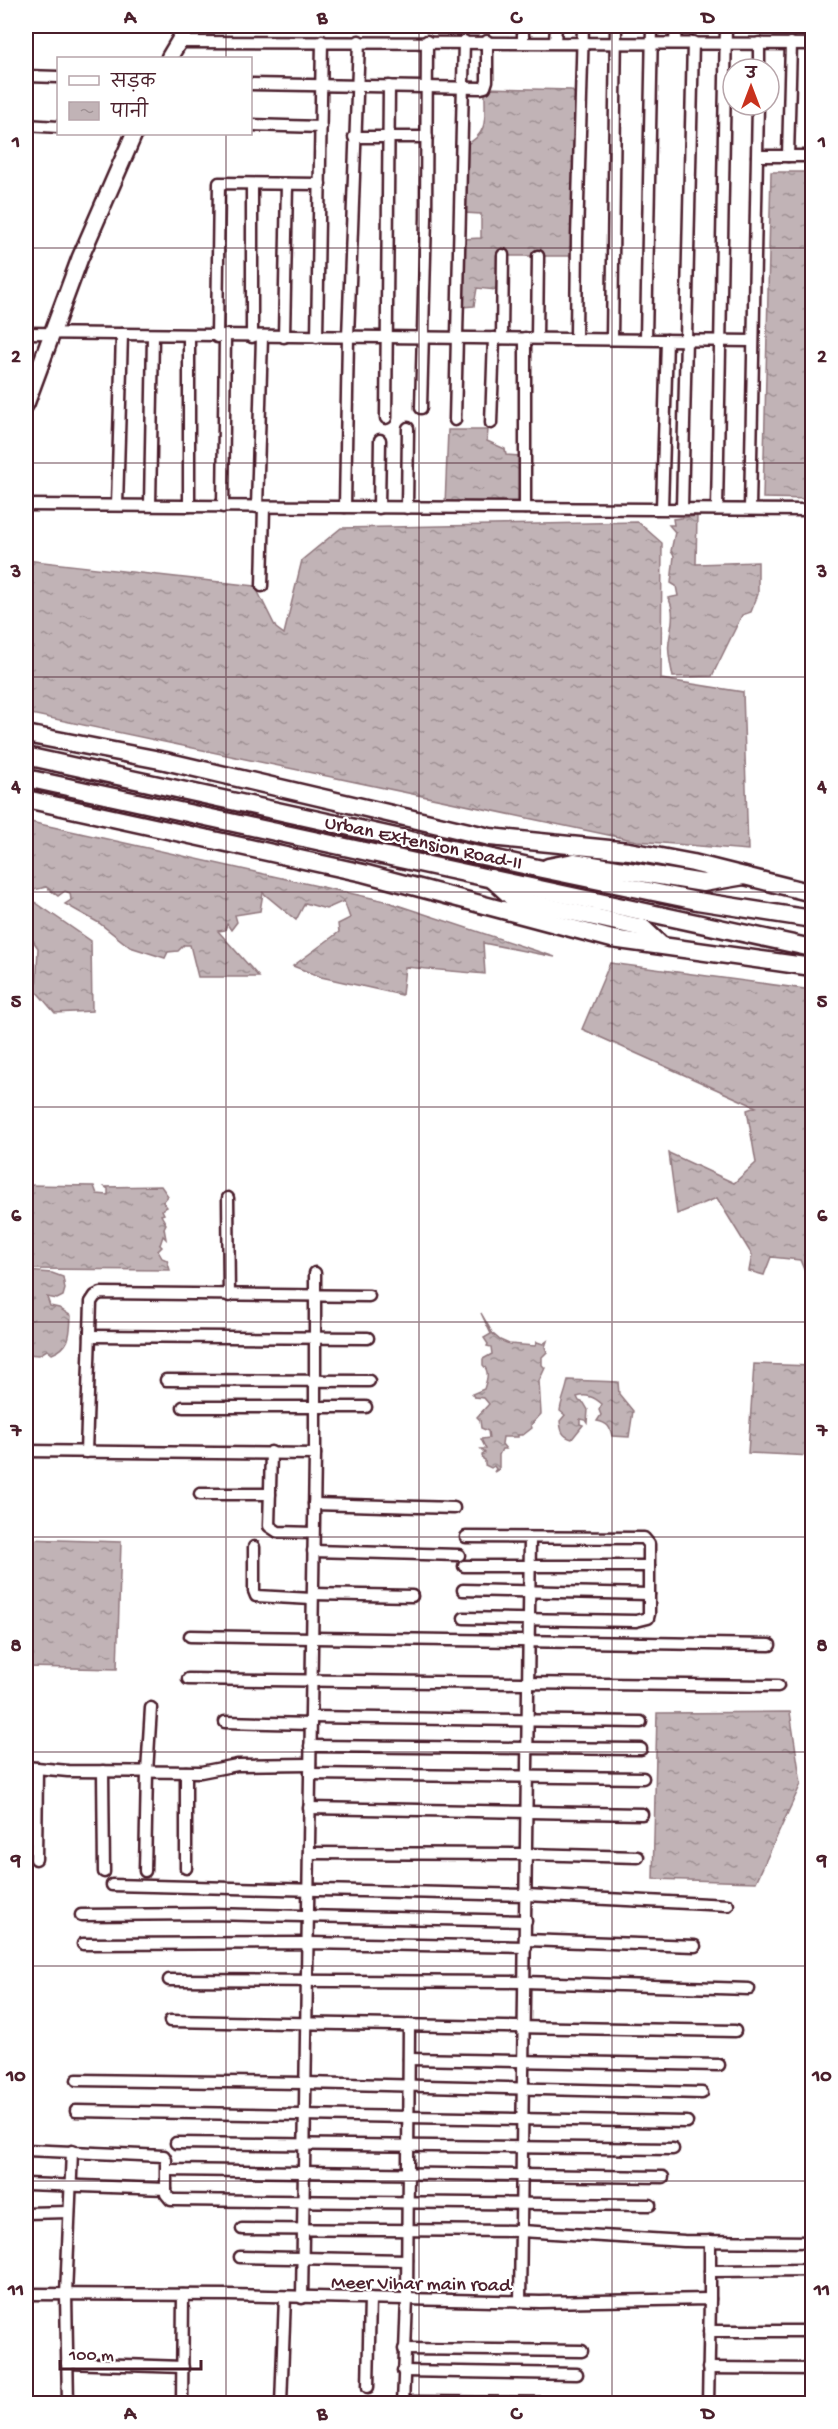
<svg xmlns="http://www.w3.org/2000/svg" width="838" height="2429" font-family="'Gochi Hand','Playpen Sans Deva',sans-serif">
	<defs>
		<pattern id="water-ripples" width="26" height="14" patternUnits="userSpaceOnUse" patternTransform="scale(1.5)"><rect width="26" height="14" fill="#c1b3b6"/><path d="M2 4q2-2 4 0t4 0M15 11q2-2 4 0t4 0" fill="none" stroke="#9f9194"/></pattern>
	</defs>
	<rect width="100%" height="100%" fill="#fff"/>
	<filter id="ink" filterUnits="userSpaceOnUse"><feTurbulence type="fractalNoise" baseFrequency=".0167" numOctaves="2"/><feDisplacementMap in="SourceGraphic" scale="12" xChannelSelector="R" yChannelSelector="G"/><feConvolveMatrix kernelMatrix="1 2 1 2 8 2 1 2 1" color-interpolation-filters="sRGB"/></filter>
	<g filter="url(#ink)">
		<g fill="url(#water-ripples)" stroke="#91787e" stroke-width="1.5">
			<path d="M485 88 571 90 577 96 572 256H500L496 290 477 288 474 306 462 307 463 239 481 238V214L464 213 465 145C491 134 484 113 485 88Z"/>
			<polygon points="771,172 812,172 812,499 763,498"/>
			<polygon points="448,430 488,430 487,441 505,449 506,455 520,456 518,506 445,505"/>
			<path d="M697 516 696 564 758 562V594L751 612 742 615 712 676 673 677C671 666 667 652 669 642 671 628 676 610 668 598L678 596 676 586 671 583 674 556 671 551 675 532 669 525H674L673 519Z"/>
			<polygon points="638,522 662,543 661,679 743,692 748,850 637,841 26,713 26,560 255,586 276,628 284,634 302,560 341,528"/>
			<polygon points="26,821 385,901 555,957 483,943 485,974 405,967 402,995 321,977 293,966 339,932 338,924 350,918 344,901 326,909 305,903 296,920 263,893 260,911 235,915 237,922 231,930 227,924 225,930 218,931 259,977 198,977 190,945 184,945 178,951 168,952 165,958 130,947 99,923 65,904 71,900 70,893 65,891 58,896 46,887 30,891 26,888"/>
			<polygon points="26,896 91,941 92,1011 55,1013 36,991 38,948 26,931"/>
			<polygon points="610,963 812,990 812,1272 808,1279 800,1260 771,1257 764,1275 749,1271 752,1255 717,1198 677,1214 669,1153 734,1183 756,1163 747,1110 756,1107 582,1029"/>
			<polygon points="26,1185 94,1186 97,1194 108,1195 108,1189 105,1187 161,1186 168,1196 163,1202 167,1207 162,1210 164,1214 161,1215 166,1224 164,1228 166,1239 163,1236 160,1245 162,1247 158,1251 162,1258 167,1260 170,1270 26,1269"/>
			<path d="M26 1271 52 1273 63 1277 65 1289 63 1296 57 1299 47 1297 50 1306 59 1308 71 1316C70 1333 71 1347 52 1354L47 1350 39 1355 26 1354Z"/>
			<path d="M481 1313 493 1334 500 1340 509 1344 535 1346 537 1342 543 1344 547 1341 545 1347 547 1352 542 1357V1365L545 1368 539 1381 541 1414 531 1425 532 1428 523 1435H518V1437H503L502 1444 506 1449H502L499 1455V1469L494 1472 496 1469 494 1466 491 1468 485 1465V1460L483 1459 482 1455 485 1453 481 1449H486L481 1439 489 1438 488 1431 481 1428 480 1420 477 1417 489 1404 484 1398 474 1397 472 1394 484 1389C487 1379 490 1372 483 1365V1359L492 1354 491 1347 487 1346 488 1344 484 1338 491 1334Z"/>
			<polygon points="754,1364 812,1366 812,1456 748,1453"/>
			<path d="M568 1380 618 1382 619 1394 633 1411 629 1437 612 1436C610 1426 607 1423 597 1421L601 1415 599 1410 602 1404C594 1397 587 1394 577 1397L579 1401 584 1403 588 1410 587 1423 585 1420 580 1419V1424L583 1425 572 1439C562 1436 561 1431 560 1421L565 1415 560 1411C561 1401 566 1392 568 1380Z"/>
			<polygon points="26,1539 121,1542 117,1669 26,1667"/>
			<polygon points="790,1712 801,1784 756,1882 653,1879 657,1713"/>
		</g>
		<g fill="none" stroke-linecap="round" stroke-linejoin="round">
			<g stroke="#4a1f2b" stroke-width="15">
				<g id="minor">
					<polyline points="523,41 523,26"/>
					<polyline points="177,42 812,44"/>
					<polyline points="555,42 556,26"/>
					<polyline points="675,42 676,26"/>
					<polyline points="759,69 759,43"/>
					<polyline points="26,76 58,77"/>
					<polyline points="250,84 481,88 485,87 487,81 487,41"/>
					<polyline points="26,125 58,127"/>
					<polyline points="250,125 321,127"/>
					<polyline points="354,137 427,137"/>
					<polyline points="757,156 812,156"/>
					<polyline points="788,156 791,43"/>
					<polyline points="26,333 753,341"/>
					<polyline points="189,336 189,506"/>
					<polyline points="217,337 219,183 320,184"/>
					<polyline points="252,337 252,184"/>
					<polyline points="284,337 287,184"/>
					<polyline points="317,337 322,41"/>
					<polyline points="502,338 503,255"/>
					<polyline points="525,338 525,508"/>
					<polyline points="537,338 538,256"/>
					<polyline points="576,339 577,238 583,26"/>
					<polyline points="612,339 616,26"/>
					<polyline points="646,339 652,26"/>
					<polyline points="421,408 426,218 427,41"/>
					<polyline points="386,418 389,86"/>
					<polyline points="455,420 464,41"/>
					<polyline points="491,423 494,338"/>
					<polyline points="26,505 812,510"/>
					<polyline points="117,505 122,334"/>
					<polyline points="150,505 153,336"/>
					<polyline points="223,507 225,337"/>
					<polyline points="257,507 262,337"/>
					<polyline points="345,507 348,337 359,41"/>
					<polyline points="379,508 380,440"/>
					<polyline points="407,508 408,428"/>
					<polyline points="662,508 667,340"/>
					<polyline points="682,508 693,42"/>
					<polyline points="717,509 726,26"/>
					<polyline points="750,509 758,105"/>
					<polyline points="262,586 264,507"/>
					<polyline points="228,1198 229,1296"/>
					<polyline points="90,1336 368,1338"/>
					<polyline points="166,1380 369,1381"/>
					<polyline points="183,1407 366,1407"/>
					<polyline points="26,1451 315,1454"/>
					<polyline points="86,1452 91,1302 95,1296 101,1293 369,1296"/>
					<polyline points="271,1452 269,1526 278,1532 313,1533"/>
					<polyline points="200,1494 270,1494"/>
					<polyline points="314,1504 454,1508"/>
					<polyline points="254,1547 254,1591 256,1596 312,1599"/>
					<polyline points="313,1551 459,1555"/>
					<polyline points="464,1566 649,1566"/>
					<polyline points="463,1590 649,1594"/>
					<polyline points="313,1594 412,1596"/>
					<polyline points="464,1618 636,1621 648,1618 649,1614 649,1544 644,1538 466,1537"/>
					<polyline points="190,1636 770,1645"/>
					<polyline points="188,1679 778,1686"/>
					<polyline points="311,1717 641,1722"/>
					<polyline points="225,1722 311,1724"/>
					<polyline points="310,1746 641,1749"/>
					<polyline points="26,1767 68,1771 201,1772 237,1765 310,1764"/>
					<polyline points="103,1771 104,1872"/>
					<polyline points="186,1772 186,1868"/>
					<polyline points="310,1774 643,1778"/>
					<polyline points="309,1808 642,1814"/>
					<polyline points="309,1853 527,1854 638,1857"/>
					<polyline points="36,1859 37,1768"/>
					<polyline points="145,1871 147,1772 151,1708"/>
					<polyline points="112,1885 526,1895 728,1905"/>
					<polyline points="81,1915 211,1914 526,1921"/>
					<polyline points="526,1940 695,1946"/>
					<polyline points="83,1944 308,1943 526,1947"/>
					<polyline points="169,1980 525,1982 749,1989"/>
					<polyline points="170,2021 735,2031"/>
					<polyline points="409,2059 719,2065"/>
					<polyline points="77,2080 305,2083 702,2093"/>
					<polyline points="76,2111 687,2122"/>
					<polyline points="176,2143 673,2149"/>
					<polyline points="26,2150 164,2156 166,2160 166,2194 171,2200 175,2200 650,2205"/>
					<polyline points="167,2170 663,2177"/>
					<polyline points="26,2184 166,2189"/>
					<polyline points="26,2213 69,2212"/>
					<polyline points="242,2229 521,2231 684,2241 812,2242"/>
					<polyline points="710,2241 710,2299"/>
					<polyline points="240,2257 407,2260"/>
					<polyline points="710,2271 812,2270"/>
					<polyline points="26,2294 229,2295 540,2302 710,2299 708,2404"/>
					<polyline points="302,2298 315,1454 315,1273"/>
					<polyline points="520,2302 530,1538"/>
					<polyline points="709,2331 812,2331"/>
					<polyline points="404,2349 582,2351"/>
					<polyline points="67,2363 183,2367"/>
					<polyline points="708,2368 812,2369"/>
					<polyline points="403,2371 577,2374"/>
					<polyline points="368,2387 370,2298"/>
					<polyline points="403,2402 572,2403"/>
					<polyline points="68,2404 66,2295 72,2151"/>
					<polyline points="182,2404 183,2295"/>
					<polyline points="281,2404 285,2297"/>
					<polyline points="403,2404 407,2299 409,2025"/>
				</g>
			</g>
			<g stroke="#4a1f2b" stroke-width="20">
				<g id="secondary">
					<polyline points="169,58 188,26"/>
					<polyline points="26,404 80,258 134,134"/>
				</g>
			</g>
			<g stroke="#4a1f2b" stroke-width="21">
				<g id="primary">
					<polyline points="26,734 165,761 490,837 629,851 693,863 812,893"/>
					<polyline points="26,799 363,873 612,939 812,967"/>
				</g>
			</g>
			<g stroke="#4a1f2b" stroke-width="21">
				<g id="trunk">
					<polyline points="26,756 542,869 697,901 812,919"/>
					<polyline points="26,778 812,948"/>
					<polyline points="548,867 574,862 703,883 744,876"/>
					<polyline points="491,878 514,899 643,928 661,945"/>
				</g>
			</g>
			<use href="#minor" stroke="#fff" stroke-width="10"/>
			<use href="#secondary" stroke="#fff" stroke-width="15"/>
			<use href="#primary" stroke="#fff" stroke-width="16"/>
			<use href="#trunk" stroke="#fff" stroke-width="16"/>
		</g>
	</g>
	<path fill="none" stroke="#4a1f2b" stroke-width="1.5" stroke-opacity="0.55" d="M226 26V58M419 26V2404M612 26V2404M226 134V2404M26 248H812M26 463H812M26 677H812M26 892H812M26 1107H812M26 1322H812M26 1537H812M26 1752H812M26 1966H812M26 2181H812"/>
	<g text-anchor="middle" stroke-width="4.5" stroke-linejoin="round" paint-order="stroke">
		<g font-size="20" fill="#4a1f2b" stroke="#fff">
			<text transform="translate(424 841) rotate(12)" y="7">Urban Extension Road-II</text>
			<text transform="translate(421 2282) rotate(1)" y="7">Meer Vihar main road</text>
		</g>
	</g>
	<rect width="838" height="2429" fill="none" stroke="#fff" stroke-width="66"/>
	<rect x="57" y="57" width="195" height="78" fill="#ffffff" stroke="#b7a5aa" stroke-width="1.5"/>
	<rect x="69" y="76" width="30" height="9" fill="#ffffff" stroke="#b7a5aa" stroke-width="1.5"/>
	<text x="111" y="87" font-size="18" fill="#4a1f2b">सड़क</text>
	<rect x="69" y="102" width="30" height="18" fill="url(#water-ripples)" stroke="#b7a5aa" stroke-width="1.5"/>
	<text x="111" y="117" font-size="18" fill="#4a1f2b">पानी</text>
	<g transform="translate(751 87)"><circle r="28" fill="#ffffff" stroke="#b7a5aa" stroke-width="1.5"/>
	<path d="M0-4.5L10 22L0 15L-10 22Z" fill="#c8321e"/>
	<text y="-9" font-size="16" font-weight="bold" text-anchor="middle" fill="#4a1f2b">उ</text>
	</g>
	<path d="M60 2360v9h141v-9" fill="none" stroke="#4a1f2b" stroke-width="3"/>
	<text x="69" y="2360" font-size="18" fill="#4a1f2b" stroke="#ffffff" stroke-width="4.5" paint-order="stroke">100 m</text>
	<rect x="33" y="33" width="772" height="2363" fill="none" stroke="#4a1f2b" stroke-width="2"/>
	<g font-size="20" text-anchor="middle" font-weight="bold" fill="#4a1f2b">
		<text x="130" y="23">A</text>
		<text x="322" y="23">B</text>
		<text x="516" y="23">C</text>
		<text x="708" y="23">D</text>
		<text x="16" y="147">1</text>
		<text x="822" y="147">1</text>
		<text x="16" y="362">2</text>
		<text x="822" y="362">2</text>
		<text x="16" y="577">3</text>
		<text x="822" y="577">3</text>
		<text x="16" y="792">4</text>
		<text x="822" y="792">4</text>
		<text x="16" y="1007">5</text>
		<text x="822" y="1007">5</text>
		<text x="16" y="1221">6</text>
		<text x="822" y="1221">6</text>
		<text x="16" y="1436">7</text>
		<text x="822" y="1436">7</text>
		<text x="16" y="1651">8</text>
		<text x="822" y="1651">8</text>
		<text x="16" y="1866">9</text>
		<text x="822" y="1866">9</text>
		<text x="16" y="2081">10</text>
		<text x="822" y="2081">10</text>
		<text x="16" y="2295">11</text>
		<text x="822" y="2295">11</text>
		<text x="130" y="2419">A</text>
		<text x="322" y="2419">B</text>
		<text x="516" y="2419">C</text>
		<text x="708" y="2419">D</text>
	</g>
</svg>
